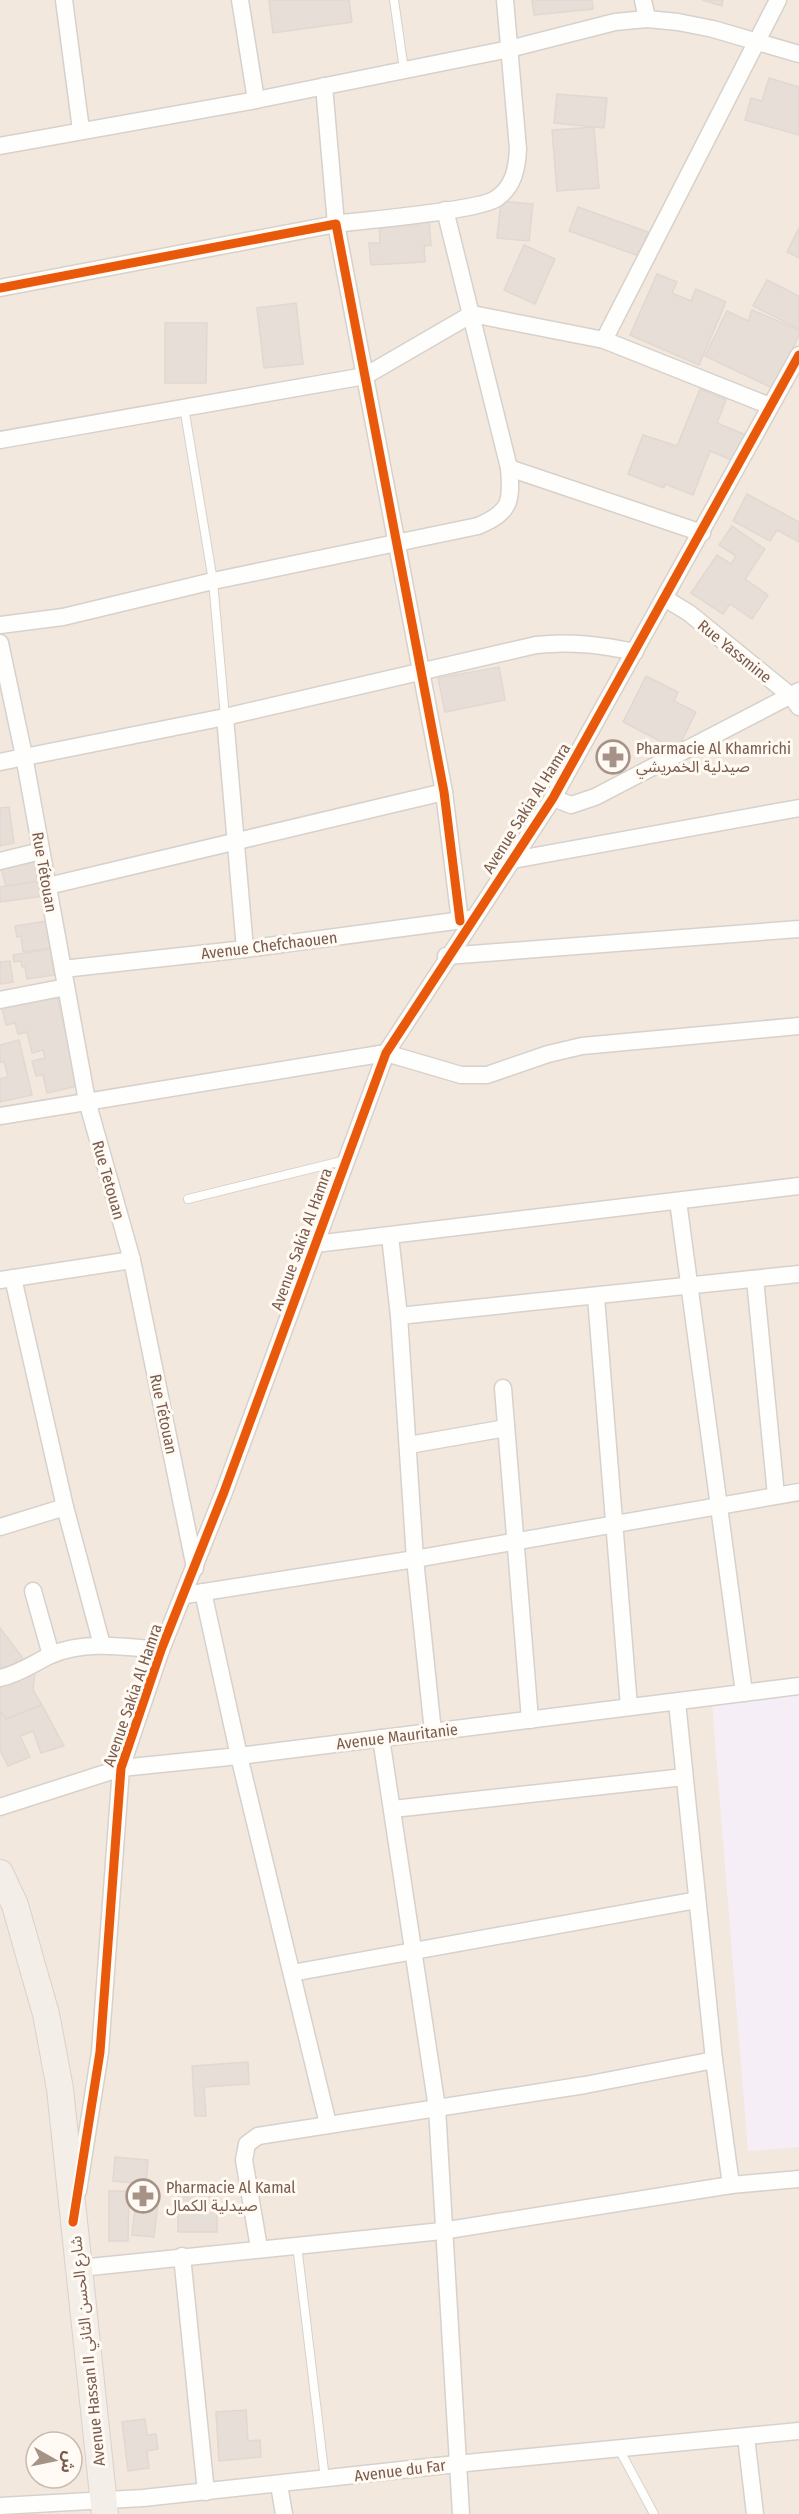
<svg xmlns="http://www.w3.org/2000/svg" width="799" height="2514" font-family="'Fira Sans Condensed','Noto Sans Arabic',sans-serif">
	<rect width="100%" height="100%" fill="#f9f5f0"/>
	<path fill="#f2e8de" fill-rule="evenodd" d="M0 0H799V2514H0ZM36 2442H72V2478H36Z"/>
	<polygon fill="#f6eef6" points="799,1694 799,2147 748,2151 712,1704"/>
	<g fill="#e6ded7" stroke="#e2d8d2" stroke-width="1.5">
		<polygon points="269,0 349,0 352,22 273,33"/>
		<polygon points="532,0 592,0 593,9 534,15"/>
		<polygon points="702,0 723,0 722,6"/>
		<polygon points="769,78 799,87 799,135 745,120 751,98 762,101"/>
		<polygon points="557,94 607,98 604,128 554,123"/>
		<polygon points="594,127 599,188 557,191 552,130"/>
		<polygon points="501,201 533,204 529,241 497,238"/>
		<polygon points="578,207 648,232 639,256 569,231"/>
		<polygon points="429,218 431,245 424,246 425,262 371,265 369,243 380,243 379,221"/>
		<polygon points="799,228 799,258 787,252"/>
		<polygon points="524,245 555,259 535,304 504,290"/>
		<polygon points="657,274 677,282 672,293 691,301 696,289 726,302 699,365 630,335"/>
		<polygon points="767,280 799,296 799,329 753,306"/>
		<polygon points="296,303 303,364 264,368 257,308"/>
		<polygon points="752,310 799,330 799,335 774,389 705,356 727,311 748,321"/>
		<polygon points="165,323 207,323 206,383 165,383"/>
		<polygon points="700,389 726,400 717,423 746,435 736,462 710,451 693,495 665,484 664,488 628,474 643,435 677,446"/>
		<polygon points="747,494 799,522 799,542 777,530 770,541 733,521"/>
		<polygon points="732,526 765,549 745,579 768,595 752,619 730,604 723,614 691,593 717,555 731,564 736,556 719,545"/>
		<polygon points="499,667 505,700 445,712 438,678"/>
		<polygon points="646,676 678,692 674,701 696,712 677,750 623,722"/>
		<polygon points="9,807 14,843 0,846 0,808"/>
		<polygon points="36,859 40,881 6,886 0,865"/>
		<polygon points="41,881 44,896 0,902 0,887"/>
		<polygon points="46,921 50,948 23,952 21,936 17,937 15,926"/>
		<polygon points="50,949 54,975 27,979 25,967 22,967 21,961 14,962 13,955"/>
		<polygon points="10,961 13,982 0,984 0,962"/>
		<polygon points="57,996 78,1086 47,1093 43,1075 36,1076 32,1061 45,1058 43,1050 32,1053 27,1032 18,1034 15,1023 6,1025 2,1008"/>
		<polygon points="19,1040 32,1095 0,1102 0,1079 8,1077 4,1061 0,1063 0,1045"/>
		<polygon points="0,1628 22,1657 22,1665 0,1668"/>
		<polygon points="36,1665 33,1690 42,1705 6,1719 0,1712 0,1687 11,1684 11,1675"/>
		<polygon points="42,1705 64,1746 41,1753 33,1731 20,1736 30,1757 8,1766 0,1750 0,1712 6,1719"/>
		<polygon points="248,2062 249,2084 204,2087 206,2116 195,2116 192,2066"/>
		<polygon points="115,2157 148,2160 146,2184 113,2181"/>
		<rect x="178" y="2182" width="39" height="50"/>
		<polygon points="109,2191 129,2191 128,2241 109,2241"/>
		<polygon points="136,2200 158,2203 154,2237 132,2235"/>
		<polygon points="246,2410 248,2441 260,2440 261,2457 219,2461 216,2412"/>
		<polygon points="145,2419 147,2435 156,2434 158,2449 147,2451 149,2468 128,2471 122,2422"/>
	</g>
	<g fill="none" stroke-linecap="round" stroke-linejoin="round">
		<g stroke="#d7d1cb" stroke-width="10">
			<g id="lane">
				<polyline points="394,0 404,70"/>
				<polyline points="184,407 213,581 225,717"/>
				<polyline points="188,1199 346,1160"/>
				<polyline points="297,2245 325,2479"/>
				<polyline points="619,2449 654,2514"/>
			</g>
		</g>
		<g stroke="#d7d1cb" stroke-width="19">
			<g id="street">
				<polyline points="64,0 81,130"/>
				<polyline points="240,0 256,100"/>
				<polyline points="643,0 647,19"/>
				<path d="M324 86 336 224C363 220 481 211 497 198 514 186 517 168 518 149L505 0"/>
				<polyline points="0,146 256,100 509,49 615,22 647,19 678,22 713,29 799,54"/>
				<polyline points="0,288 336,224 444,792 460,921"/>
				<polyline points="770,406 604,340 778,0"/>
				<polyline points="0,440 365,376 472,314 604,340"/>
				<polyline points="509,468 702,533"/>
				<polyline points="666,599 689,613 791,696 799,707"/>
				<path d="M0 625 63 617 213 581 478 526C511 512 512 501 509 468L445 210"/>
				<polyline points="0,643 24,756 87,1101 132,1260 195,1568"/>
				<polyline points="225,717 245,949"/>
				<path d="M0 762 225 717 536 645C570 641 601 645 635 652"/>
				<polyline points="553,798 571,805 595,797 799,691"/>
				<polyline points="513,860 799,808"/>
				<polyline points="0,861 41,851"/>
				<polyline points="48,886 444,792"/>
				<polyline points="446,956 799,929"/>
				<polyline points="63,969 245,949 470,919"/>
				<polyline points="0,1000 66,987"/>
				<polyline points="0,1116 386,1053 461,1075 487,1075 548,1054 582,1046 799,1026"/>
				<polyline points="678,1201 744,1693"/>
				<polyline points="390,1236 399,1316 415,1559 433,1732"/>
				<polyline points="315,1244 799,1186"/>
				<polyline points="13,1278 65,1507 102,1645"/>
				<polyline points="755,1279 776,1495"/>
				<polyline points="0,1280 132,1260"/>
				<polyline points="596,1297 629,1707"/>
				<polyline points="399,1316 799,1274"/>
				<polyline points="503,1388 530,1720"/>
				<polyline points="409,1445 506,1428"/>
				<polyline points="0,1527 65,1507"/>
				<polyline points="33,1591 51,1655"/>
				<polyline points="203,1592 239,1756 328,2124"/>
				<polyline points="185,1595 415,1559 799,1492"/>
				<path d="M0 1678C19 1674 34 1663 51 1655 86 1640 125 1647 161 1650"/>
				<polyline points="677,1702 714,2060 731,2185"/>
				<polyline points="381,1738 437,2108 461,2514"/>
				<polyline points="0,1807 121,1768 239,1756 799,1686"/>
				<polyline points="393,1809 684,1777"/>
				<polyline points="292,1973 697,1900"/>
				<polyline points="78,2191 100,2052 121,1768 161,1650 224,1492 386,1053 553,798 799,355"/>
				<polyline points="259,2248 244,2160 247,2144 258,2136 585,2085 714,2060"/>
				<polyline points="182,2256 206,2492"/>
				<polyline points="80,2268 442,2231 731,2185 799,2179"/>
				<polyline points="746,2437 755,2514"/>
				<polyline points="279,2485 284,2514"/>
				<polyline points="0,2506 143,2498 456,2464 799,2431"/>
			</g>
		</g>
		<g stroke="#dad1cc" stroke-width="28">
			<polyline id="primary" points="0,1873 15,1905 32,1965 46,2014 60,2089 105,2514"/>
		</g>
		<use href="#lane" stroke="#fefefd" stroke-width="8"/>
		<use href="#street" stroke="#fefefd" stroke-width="16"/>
		<use href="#primary" stroke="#f3eee8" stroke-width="26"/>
		<g stroke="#fffaf3" stroke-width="13">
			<g id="cycleway">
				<polyline points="0,288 336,224 444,792 460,921"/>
				<polyline points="73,2222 100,2052 121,1768 161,1650 224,1492 386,1053 553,798 799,355"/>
			</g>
		</g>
		<use href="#cycleway" stroke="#e8590c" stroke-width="9"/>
	</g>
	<defs>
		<g id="pharmacy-ring" transform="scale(1.725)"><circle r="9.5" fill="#fffaf3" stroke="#a69286" stroke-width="1.5"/><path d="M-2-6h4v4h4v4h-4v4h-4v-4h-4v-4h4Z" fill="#a69286"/></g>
	</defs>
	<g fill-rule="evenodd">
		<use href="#pharmacy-ring" x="613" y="757"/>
		<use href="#pharmacy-ring" x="143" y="2196"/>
	</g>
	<g text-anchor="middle" stroke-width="6" stroke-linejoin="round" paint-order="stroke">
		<g font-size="16" fill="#7a5c4d" stroke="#fffaf3">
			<text transform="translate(735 651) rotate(39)" y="6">Rue Yassmine</text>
			<text transform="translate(526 808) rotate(-58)" y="6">Avenue Sakia Al Hamra</text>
			<text transform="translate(45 872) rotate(80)" y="6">Rue Tétouan</text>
			<text transform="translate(269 945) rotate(-7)" y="6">Avenue Chefchaouen</text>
			<text transform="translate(109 1180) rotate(74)" y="6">Rue Tetouan</text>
			<text transform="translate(301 1239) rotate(-70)" y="6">Avenue Sakia Al Hamra</text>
			<text transform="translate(164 1414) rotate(78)" y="6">Rue Tétouan</text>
			<text transform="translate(132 1695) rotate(-71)" y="6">Avenue Sakia Al Hamra</text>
			<text transform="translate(397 1736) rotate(-7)" y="6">Avenue Mauritanie</text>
			<text transform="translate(87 2351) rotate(-96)" y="6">Avenue Hassan II شارع الحسن الثاني</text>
			<text transform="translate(400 2470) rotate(-7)" y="6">Avenue du Far</text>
		</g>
		<g font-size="16" fill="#7a5c4d" stroke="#fffaf3" text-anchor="start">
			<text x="636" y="754">Pharmacie Al Khamrichi<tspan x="636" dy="18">صيدلية الخمريشي</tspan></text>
			<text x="166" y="2193">Pharmacie Al Kamal<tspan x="166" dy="18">صيدلية الكمال</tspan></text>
		</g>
	</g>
	<g transform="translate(54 2460) rotate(99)"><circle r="28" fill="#fffaf3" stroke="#cabbb1" stroke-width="1.5"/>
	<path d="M0-4.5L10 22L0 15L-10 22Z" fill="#a69286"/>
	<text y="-9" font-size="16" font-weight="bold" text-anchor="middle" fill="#7a5c4d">ش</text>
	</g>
</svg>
